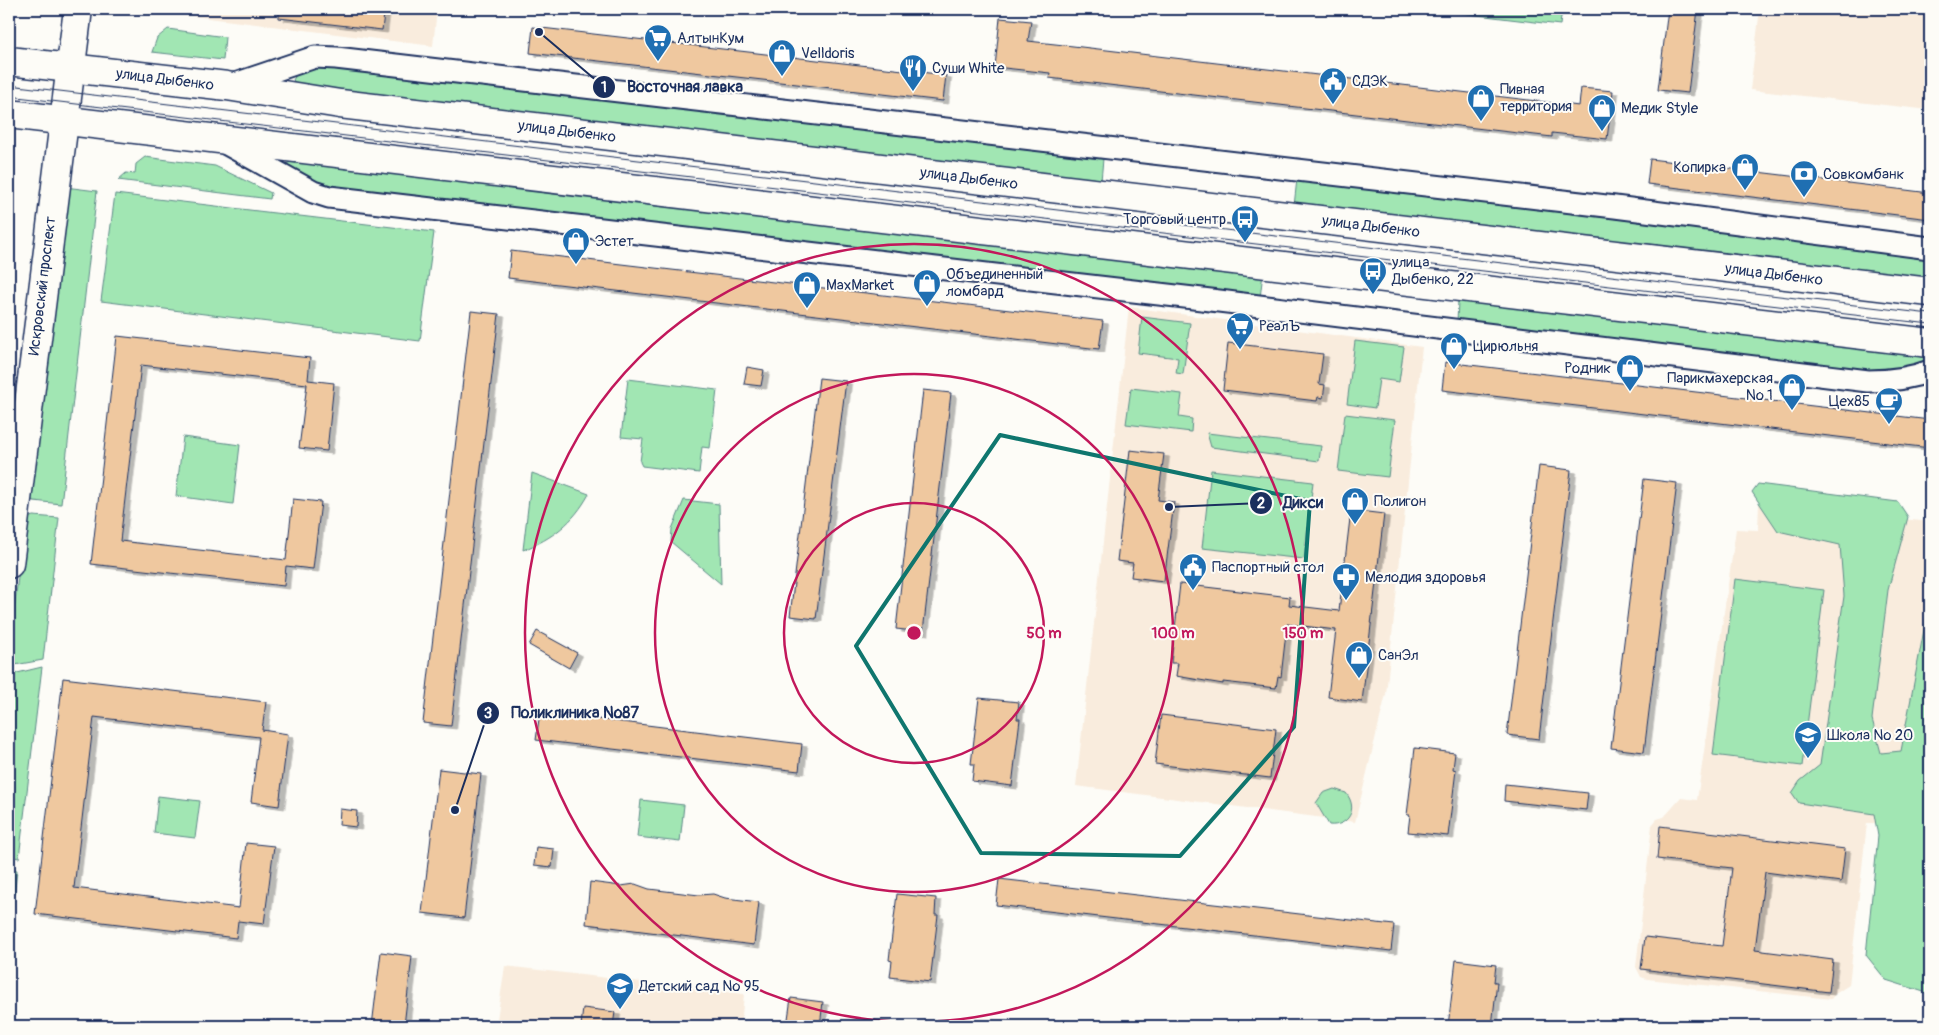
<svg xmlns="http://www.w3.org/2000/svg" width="1939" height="1035" font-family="Pangolin,sans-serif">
	<defs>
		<filter id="shadow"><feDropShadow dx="5.5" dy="3" stdDeviation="0" flood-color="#0004"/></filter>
	</defs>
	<rect width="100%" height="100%" fill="#fdfcf7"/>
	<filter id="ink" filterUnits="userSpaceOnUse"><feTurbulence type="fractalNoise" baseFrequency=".02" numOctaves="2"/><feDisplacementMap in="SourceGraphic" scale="10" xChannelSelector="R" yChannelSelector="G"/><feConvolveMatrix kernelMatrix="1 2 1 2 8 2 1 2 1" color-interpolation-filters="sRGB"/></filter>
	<g filter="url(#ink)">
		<g fill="#f9ecdd">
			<polygon points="137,9 437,9 433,46"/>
			<polygon points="1760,9 1930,9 1930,110 1750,90"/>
			<polygon points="1129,307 1422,347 1386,694 1355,822 1076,786"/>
			<polygon points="1759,503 1930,522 1930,596 1905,824 1867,823 1849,985 1835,994 1831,999 1647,979 1641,977 1636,967 1652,825 1657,819 1664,817 1681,798 1697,800 1736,529 1758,530"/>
			<polygon points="505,966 744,994 741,1026 496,1026"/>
		</g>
		<g fill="#a1e6b3" stroke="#5e8a88">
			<polygon points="1427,9 1562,9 1560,25"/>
			<polygon points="168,29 225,37 223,60 152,52 157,38"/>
			<polygon points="318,67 332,67 1103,159 1101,181 342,95 295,82 293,80 296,75"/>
			<polygon points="145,157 215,166 271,193 270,199 118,180 126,173 135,174 136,164"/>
			<polygon points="336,160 1263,273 1260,298 325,186 287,167 287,164 290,162"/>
			<polygon points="1297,179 1929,258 1930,259 1930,280 1294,206"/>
			<polygon points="65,187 97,191 61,504 34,501 27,498"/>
			<polygon points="115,194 434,232 420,341 101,301"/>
			<polygon points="1502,300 1878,345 1924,358 1926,361 1924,363 1891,371 1870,371 1457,322 1458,301"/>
			<polygon points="1142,317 1190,323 1183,374 1176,373 1178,358 1138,353"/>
			<polygon points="1355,341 1404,347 1399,382 1379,379 1375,408 1347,404"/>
			<polygon points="628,379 717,390 710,448 702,447 699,473 642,466 640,462 643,439 621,437"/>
			<polygon points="1131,388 1182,394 1179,417 1192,419 1191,432 1126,424"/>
			<polygon points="1345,414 1395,420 1388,477 1338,471"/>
			<polygon points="1207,433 1321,446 1319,461 1211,447"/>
			<polygon points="183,437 240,445 233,504 176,496"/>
			<polygon points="1211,470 1313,482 1304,559 1202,548"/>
			<path d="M532 473 589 494C574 522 552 539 523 550Z"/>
			<polygon points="1758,484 1898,502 1908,517 1888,590 1872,719 1881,753 1901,751 1927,614 1930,608 1930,992 1927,993 1886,980 1866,955 1878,836 1874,814 1799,803 1792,793 1800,781 1820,765 1844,596 1840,545 1778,531 1752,492"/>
			<polygon points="684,500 719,504 721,584 671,542 672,529"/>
			<polygon points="33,516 59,518 43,660 9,666 9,652 25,519"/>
			<polygon points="1735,579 1824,590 1802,766 1713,755"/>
			<polygon points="42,667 19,858 9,856 9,675"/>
			<path d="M1334 789 1346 793C1359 809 1348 827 1329 825L1316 803 1323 793Z"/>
			<polygon points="158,796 200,801 195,838 154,833"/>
			<polygon points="641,800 684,805 680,842 637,837"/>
			<polygon points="9,869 17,870 9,944"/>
		</g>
		<g fill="#efc89f" stroke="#1b2f5e" filter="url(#shadow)">
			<polygon points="279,9 336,9 384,14 382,30 279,18"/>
			<polygon points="1668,9 1698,9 1688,93 1658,90"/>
			<polygon points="1000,18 1031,21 1028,41 1073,46 1579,106 1581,88 1613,91 1607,139 1552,133 1552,137 1049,78 1050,73 995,67"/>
			<polygon points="533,27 946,75 943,101 530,53"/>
			<polygon points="1650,159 1930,193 1930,219 1647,184"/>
			<polygon points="511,251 1103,321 1099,349 508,278"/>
			<polygon points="471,311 499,314 451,726 423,723"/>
			<polygon points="117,336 310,358 308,380 334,383 327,451 299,448 307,384 141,365 120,541 286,560 293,499 321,502 313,569 286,566 284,586 91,564"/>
			<polygon points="1228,343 1323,354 1319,384 1325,385 1323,398 1318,397 1317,401 1223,390"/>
			<polygon points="1445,362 1930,420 1930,448 1442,390"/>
			<polygon points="747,367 764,370 761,386 744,384"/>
			<polygon points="819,378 846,381 816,619 790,616"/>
			<polygon points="923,390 951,393 923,632 896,629"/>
			<polygon points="1130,450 1164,454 1158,500 1174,502 1164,581 1131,577 1133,563 1117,561"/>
			<polygon points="1539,466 1571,470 1539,739 1507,735"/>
			<polygon points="1644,479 1677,483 1644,752 1611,748"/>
			<polygon points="1351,510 1384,514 1362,702 1328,697 1336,630 1287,624 1281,677 1278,676 1276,688 1223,682 1223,684 1176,676 1178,663 1171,663 1180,584 1290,597 1289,605 1339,611"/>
			<polygon points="537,631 577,653 569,668 529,645"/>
			<polygon points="63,678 266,702 262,730 288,734 279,806 251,802 259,737 94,717 74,888 239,908 246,843 274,846 264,924 238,921 236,938 35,914"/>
			<polygon points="979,698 1019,702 1017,719 1020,719 1012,786 972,781 974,764 971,764"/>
			<polygon points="540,712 802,744 799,771 536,740"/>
			<polygon points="1161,715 1276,729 1270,778 1155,764"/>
			<polygon points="1415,748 1455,753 1453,769 1456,770 1448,836 1408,832 1410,815 1407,815"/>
			<polygon points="439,769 481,774 464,918 422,913"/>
			<polygon points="1505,784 1588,793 1586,810 1504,801"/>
			<polygon points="340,809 357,811 356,827 339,825"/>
			<polygon points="1660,826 1845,849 1841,882 1765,872 1755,950 1833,960 1829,992 1641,969 1645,937 1722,946 1732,868 1657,859"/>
			<polygon points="536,847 554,849 552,867 534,865"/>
			<polygon points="999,879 1394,925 1391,951 996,905"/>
			<polygon points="590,882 621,886 635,884 649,889 699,895 713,894 725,898 759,902 754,945 586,924"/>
			<polygon points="897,894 936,898 935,915 938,915 930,982 890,977 892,961 889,960"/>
			<polygon points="381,952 412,956 404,1026 372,1026"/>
			<polygon points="1456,960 1496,965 1494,982 1497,982 1492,1026 1448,1026"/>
			<polygon points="791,998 823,1002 820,1026 787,1026"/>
			<polygon points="583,1008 615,1012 613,1026 581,1026"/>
		</g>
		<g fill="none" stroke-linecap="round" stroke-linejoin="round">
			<g stroke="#1b2f5e" stroke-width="25">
				<g id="street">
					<polyline points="229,86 315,57 336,58 1615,207 1930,248"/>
					<path d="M225 143 313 192 329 197 1219 301 1868 381C1890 381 1909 379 1930 371"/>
				</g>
			</g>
			<g stroke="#1b2f5e" stroke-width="31">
				<g id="secondary">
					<polyline points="9,61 227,86 340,104 1930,292"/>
					<polyline points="9,114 1930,343"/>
					<polyline points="9,564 78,9"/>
				</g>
			</g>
			<use href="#street" stroke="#fdfcf7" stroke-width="21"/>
			<use href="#secondary" stroke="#fdfcf7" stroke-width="28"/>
			<g stroke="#1b2f5e" stroke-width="1">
				<polyline points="9,85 1930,314"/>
				<polyline points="9,96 1930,324"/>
			</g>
		</g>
	</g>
	<path fill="none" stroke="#0f766e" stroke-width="4" stroke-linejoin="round" d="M1000 435 1310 501 1294 727 1180 856 981 853 856 646Z"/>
	<g fill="none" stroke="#c2185b" stroke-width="2.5">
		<circle cx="914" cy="633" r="130"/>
		<circle cx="914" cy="633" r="259"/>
		<circle cx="914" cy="633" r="389"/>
	</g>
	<defs>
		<g id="supermarket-pin" transform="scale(1.4375)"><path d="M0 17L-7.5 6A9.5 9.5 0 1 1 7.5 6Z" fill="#1f6fb2" stroke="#fdfcf7"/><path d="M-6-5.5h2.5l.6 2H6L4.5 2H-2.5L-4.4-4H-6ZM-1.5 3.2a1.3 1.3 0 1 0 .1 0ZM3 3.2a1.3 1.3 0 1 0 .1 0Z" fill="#fff"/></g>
		<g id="shop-pin" transform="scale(1.4375)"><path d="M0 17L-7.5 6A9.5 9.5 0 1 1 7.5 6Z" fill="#1f6fb2" stroke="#fdfcf7"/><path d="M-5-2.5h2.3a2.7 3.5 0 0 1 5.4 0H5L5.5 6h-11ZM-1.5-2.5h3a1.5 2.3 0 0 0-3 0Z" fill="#fff"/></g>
		<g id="restaurant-pin" transform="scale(1.4375)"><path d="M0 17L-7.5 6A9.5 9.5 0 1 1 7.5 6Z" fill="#1f6fb2" stroke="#fdfcf7"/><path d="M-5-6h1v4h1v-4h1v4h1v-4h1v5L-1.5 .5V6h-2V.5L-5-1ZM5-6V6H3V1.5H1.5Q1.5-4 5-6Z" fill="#fff"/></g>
		<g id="civic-pin" transform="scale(1.4375)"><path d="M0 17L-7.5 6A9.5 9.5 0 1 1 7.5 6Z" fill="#1f6fb2" stroke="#fdfcf7"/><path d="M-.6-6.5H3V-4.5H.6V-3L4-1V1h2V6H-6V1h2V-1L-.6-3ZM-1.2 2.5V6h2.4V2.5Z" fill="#fff"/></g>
		<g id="bank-pin" transform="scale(1.4375)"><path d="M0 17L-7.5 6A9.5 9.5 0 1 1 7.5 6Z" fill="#1f6fb2" stroke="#fdfcf7"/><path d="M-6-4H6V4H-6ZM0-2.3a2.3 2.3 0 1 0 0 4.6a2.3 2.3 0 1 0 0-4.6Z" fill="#fff"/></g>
		<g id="bus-pin" transform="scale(1.4375)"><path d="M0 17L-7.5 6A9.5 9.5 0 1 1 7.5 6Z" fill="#1f6fb2" stroke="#fdfcf7"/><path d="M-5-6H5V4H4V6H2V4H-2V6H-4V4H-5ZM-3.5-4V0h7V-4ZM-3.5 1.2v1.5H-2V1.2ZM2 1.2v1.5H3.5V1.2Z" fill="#fff"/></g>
		<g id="cafe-pin" transform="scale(1.4375)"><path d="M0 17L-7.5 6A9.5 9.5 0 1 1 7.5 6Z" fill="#1f6fb2" stroke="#fdfcf7"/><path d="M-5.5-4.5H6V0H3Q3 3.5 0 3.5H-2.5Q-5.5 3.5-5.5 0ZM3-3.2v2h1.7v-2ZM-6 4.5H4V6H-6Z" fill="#fff"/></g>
		<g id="pharmacy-pin" transform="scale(1.4375)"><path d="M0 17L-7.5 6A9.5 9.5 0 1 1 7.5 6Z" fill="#1f6fb2" stroke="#fdfcf7"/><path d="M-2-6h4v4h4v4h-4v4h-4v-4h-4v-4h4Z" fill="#fff"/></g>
		<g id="school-pin" transform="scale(1.4375)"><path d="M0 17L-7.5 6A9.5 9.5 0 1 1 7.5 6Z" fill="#1f6fb2" stroke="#fdfcf7"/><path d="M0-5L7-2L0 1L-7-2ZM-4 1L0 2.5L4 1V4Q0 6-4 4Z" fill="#fff"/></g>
	</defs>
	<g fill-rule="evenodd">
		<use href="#supermarket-pin" x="658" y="38"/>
		<use href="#shop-pin" x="782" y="53"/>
		<use href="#restaurant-pin" x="913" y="68"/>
		<use href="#civic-pin" x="1333" y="81"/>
		<use href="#shop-pin" x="1481" y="98"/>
		<use href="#shop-pin" x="1602" y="108"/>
		<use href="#shop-pin" x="1745" y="167"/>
		<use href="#bank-pin" x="1804" y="174"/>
		<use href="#bus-pin" x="1245" y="219"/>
		<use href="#shop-pin" x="576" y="241"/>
		<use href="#bus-pin" x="1373" y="271"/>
		<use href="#shop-pin" x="927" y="283"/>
		<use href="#shop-pin" x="807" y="285"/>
		<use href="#supermarket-pin" x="1240" y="326"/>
		<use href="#shop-pin" x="1454" y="346"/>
		<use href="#shop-pin" x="1630" y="368"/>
		<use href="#shop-pin" x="1792" y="387"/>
		<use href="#cafe-pin" x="1889" y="401"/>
		<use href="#shop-pin" x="1355" y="501"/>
		<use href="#civic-pin" x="1193" y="567"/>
		<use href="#pharmacy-pin" x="1346" y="577"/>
		<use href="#shop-pin" x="1359" y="655"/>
		<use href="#school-pin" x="1808" y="735"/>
		<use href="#school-pin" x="620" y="986"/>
	</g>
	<g text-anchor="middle" stroke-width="4" stroke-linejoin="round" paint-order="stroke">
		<g font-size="15" fill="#1b2f5e" stroke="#fdfcf7" text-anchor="start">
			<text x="677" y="43">АлтынКум</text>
			<text x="801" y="58">Velldoris</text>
			<text x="932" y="73">Суши White</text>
			<text x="1352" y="86">СДЭК</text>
			<text x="1500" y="94">Пивная<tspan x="1500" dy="17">территория</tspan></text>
			<text x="1621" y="113">Медик Style</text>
			<text x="1726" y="172" text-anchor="end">Копирка</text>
			<text x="1823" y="179">Совкомбанк</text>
			<text x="1226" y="224" text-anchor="end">Торговый центр</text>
			<text x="595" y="246">Эстет</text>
			<text x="1392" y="267">улица<tspan x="1392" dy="17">Дыбенко, 22</tspan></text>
			<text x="946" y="279">Объединенный<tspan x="946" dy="17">ломбард</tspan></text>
			<text x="826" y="290">MaxMarket</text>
			<text x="1259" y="331">РеалЪ</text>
			<text x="1473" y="351">Цирюльня</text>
			<text x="1611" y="373" text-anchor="end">Родник</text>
			<text x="1773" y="383" text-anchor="end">Парикмахерская<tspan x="1773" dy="17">№ 1</tspan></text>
			<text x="1870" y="406" text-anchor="end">Цех85</text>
			<text x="1374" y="506">Полигон</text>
			<text x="1212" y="572">Паспортный стол</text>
			<text x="1365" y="582">Мелодия здоровья</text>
			<text x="1378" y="660">СанЭл</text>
			<text x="1827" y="740">Школа № 20</text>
			<text x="639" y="991">Детский сад № 95</text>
		</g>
		<g font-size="15" fill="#1b2f5e" stroke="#fdfcf7">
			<text transform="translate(165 79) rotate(7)" y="5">улица Дыбенко</text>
			<text transform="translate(567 131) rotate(7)" y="5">улица Дыбенко</text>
			<text transform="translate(969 178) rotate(7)" y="5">улица Дыбенко</text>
			<text transform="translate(1371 226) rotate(7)" y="5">улица Дыбенко</text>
			<text transform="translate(1774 274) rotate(7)" y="5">улица Дыбенко</text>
			<text transform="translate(42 286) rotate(-83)" y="5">Искровский проспект</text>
		</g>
	</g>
	<circle cx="914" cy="633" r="8" fill="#c2185b" stroke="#fdfcf7" stroke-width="2.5"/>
	<g font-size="15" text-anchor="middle" font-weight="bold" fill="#c2185b" stroke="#fdfcf7" stroke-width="4" stroke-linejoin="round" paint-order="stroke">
		<text x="1044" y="638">50 m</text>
		<text x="1173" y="638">100 m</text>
		<text x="1303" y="638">150 m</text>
	</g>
	<path fill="none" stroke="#1b2f5e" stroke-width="2" d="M539 32L604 87M1169 507L1261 503M455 810L488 713"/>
	<g fill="#1b2f5e" stroke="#fdfcf7" stroke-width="2">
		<circle cx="539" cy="32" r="5"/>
		<circle cx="1169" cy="507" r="5"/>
		<circle cx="455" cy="810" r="5"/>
		<circle cx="604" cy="87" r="12"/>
		<circle cx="1261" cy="503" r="12"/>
		<circle cx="488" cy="713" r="12"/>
	</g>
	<g font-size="15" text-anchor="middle" font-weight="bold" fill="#fff">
		<text x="604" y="92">1</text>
		<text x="1261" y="508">2</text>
		<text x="488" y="718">3</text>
	</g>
	<g font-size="16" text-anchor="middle" font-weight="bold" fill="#1b2f5e" stroke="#fdfcf7" stroke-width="4" stroke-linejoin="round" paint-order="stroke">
		<text x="685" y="92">Восточная лавка</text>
		<text x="1303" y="508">Дикси</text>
		<text x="575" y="718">Поликлиника №87</text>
	</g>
	<rect width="1939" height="1035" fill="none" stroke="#fdfcf7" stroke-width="30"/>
	<rect x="15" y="15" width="1909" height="1005" fill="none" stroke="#1b2f5e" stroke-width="2" filter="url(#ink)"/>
</svg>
